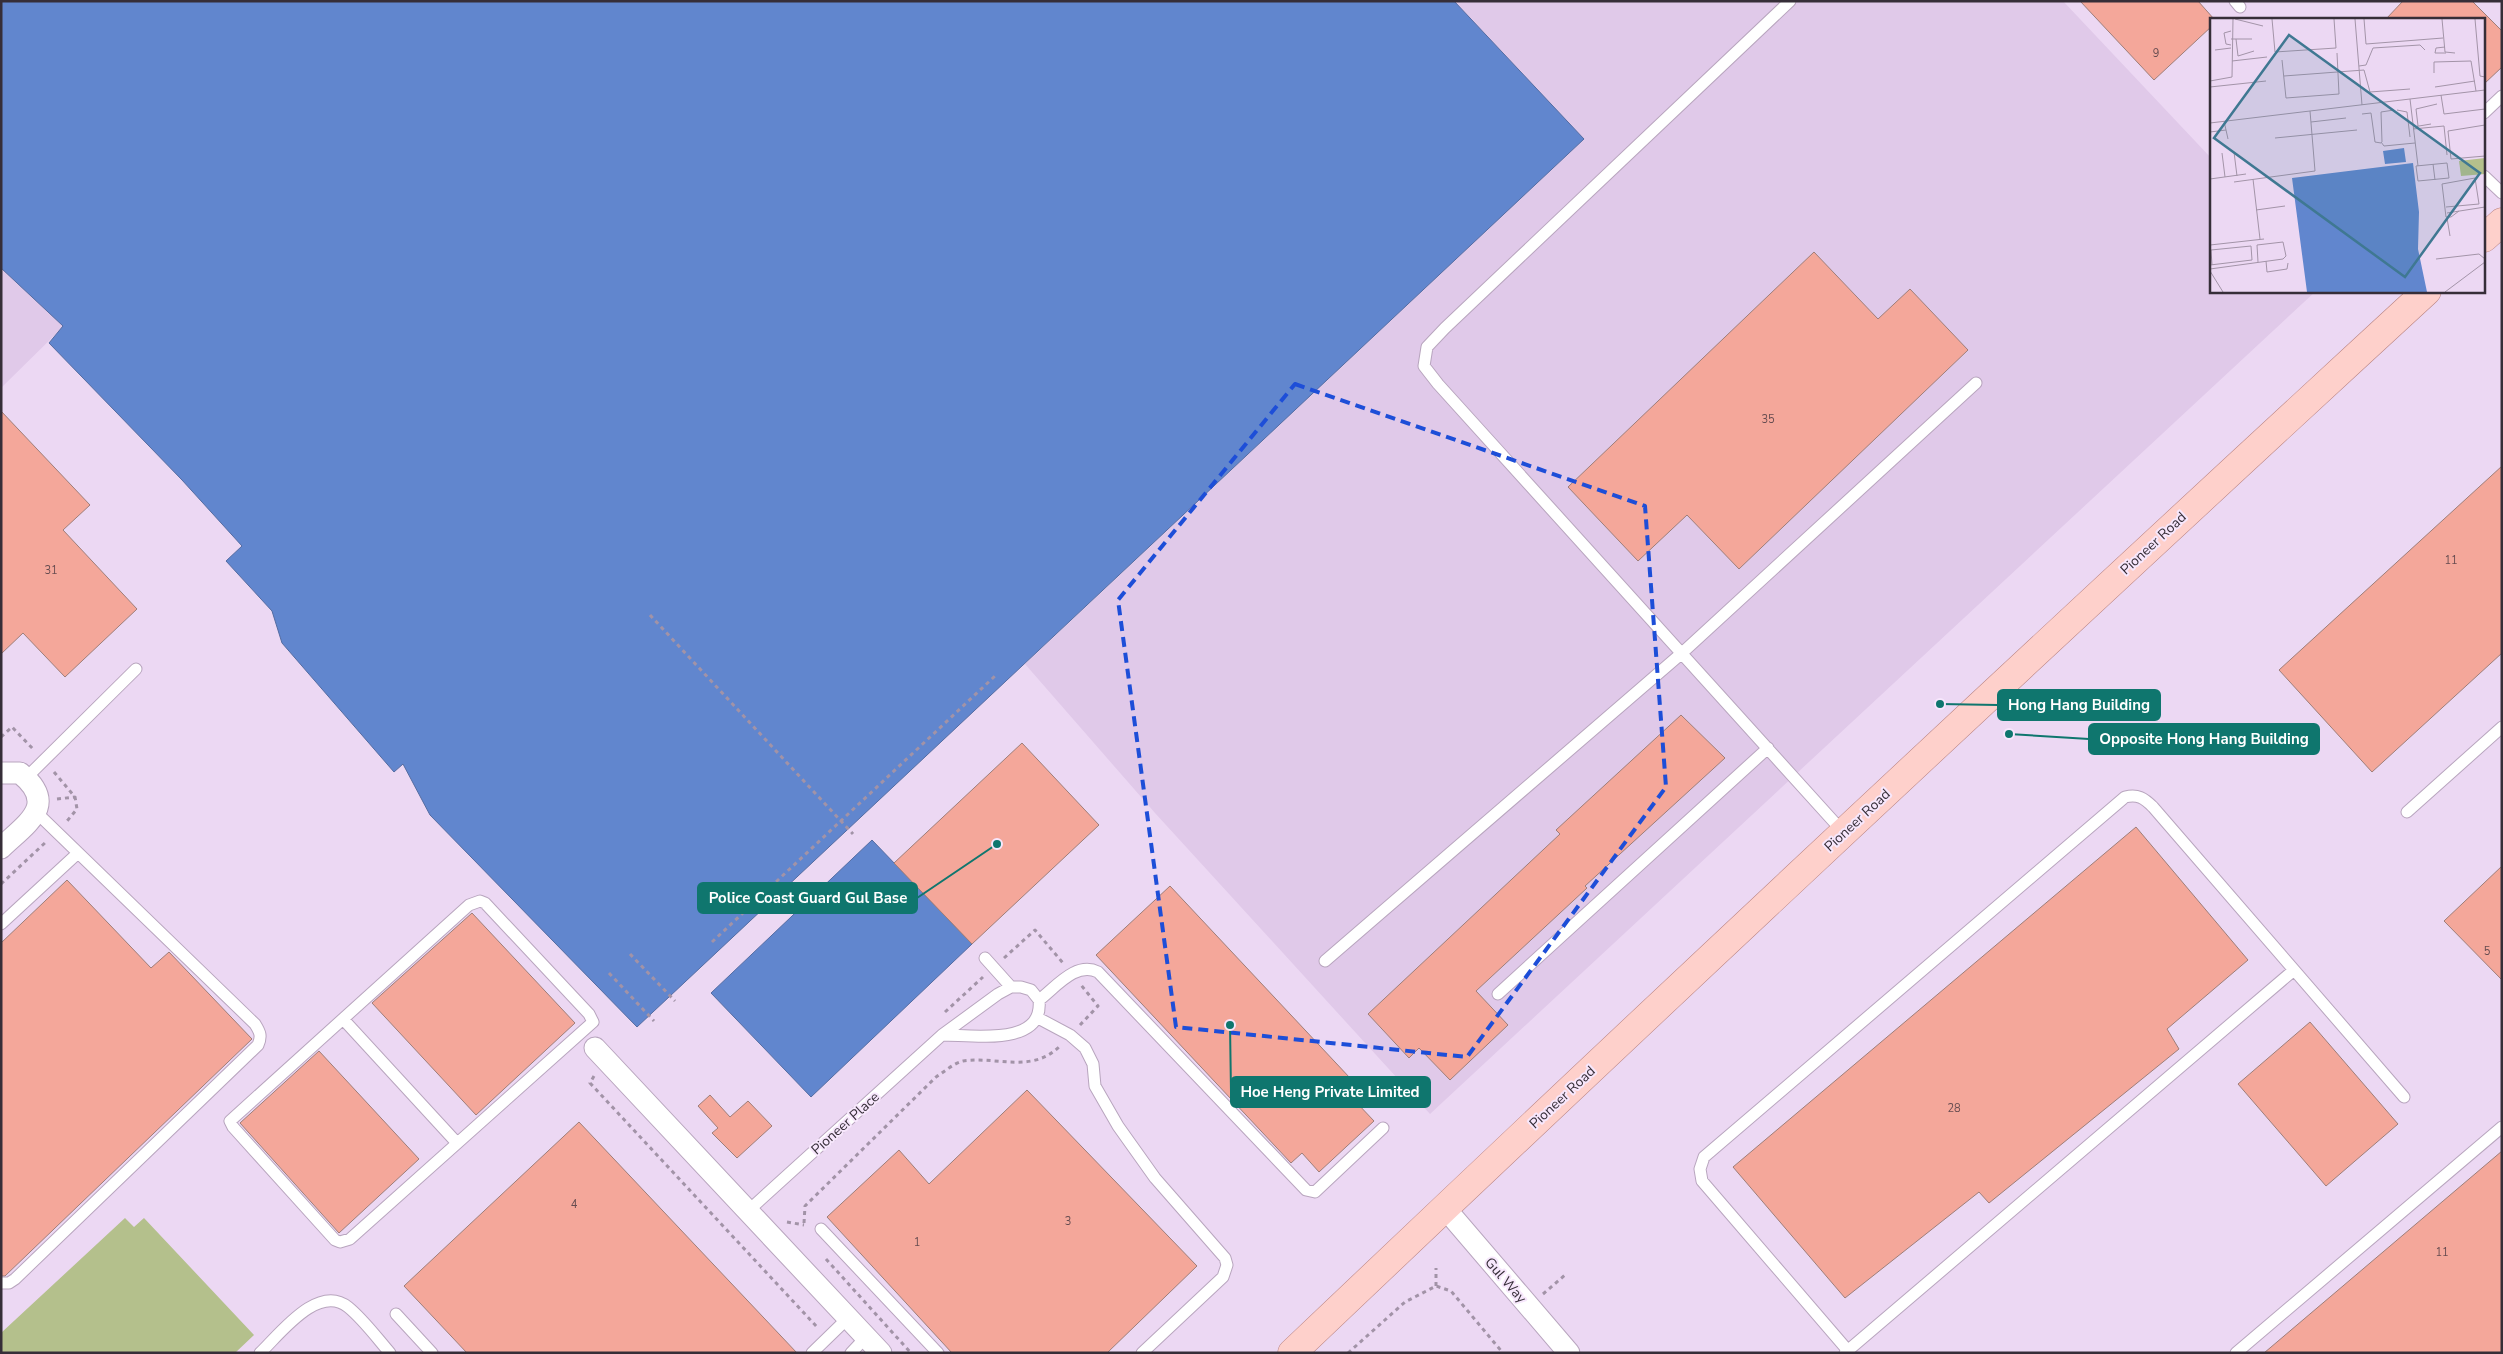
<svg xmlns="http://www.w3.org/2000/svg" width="2503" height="1354" viewBox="0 0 2503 1354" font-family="'Nunito Sans',sans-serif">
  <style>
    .built { fill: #e0c9e9 }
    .green { fill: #b4c08c }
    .water { fill: #6186ce; stroke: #546ca1 }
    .building { fill: #f4a79a; stroke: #9e7e79 }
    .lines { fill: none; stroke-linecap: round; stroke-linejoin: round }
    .lane-casing { stroke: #b8a5be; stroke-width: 13 }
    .street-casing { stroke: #b8a5be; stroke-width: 23 }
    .primary-casing { stroke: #b88381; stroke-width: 29 }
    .path { stroke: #a293a7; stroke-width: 3; stroke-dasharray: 4 4; stroke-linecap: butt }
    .lane { stroke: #fff; stroke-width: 11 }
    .street { stroke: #fff; stroke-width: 21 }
    .primary { stroke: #fed0cb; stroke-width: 28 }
    .marked { fill: none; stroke: #1d4ed8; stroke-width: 4; stroke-dasharray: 10 6; stroke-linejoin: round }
    .labels { text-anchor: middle; stroke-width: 4; stroke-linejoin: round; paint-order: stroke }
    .number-label { font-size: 11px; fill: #664c50 }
    .street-label { font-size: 14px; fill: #362e38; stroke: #f7e7fc }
    .inset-road { fill: none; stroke: #a394a8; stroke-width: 1 }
    .view { fill: #3f7892; fill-opacity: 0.15; stroke: #3f7892; stroke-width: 2.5 }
    .inset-edge { fill: none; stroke: #362e38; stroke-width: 2.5 }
    .leader { fill: none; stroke: #0f766e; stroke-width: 2 }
    .callout-dot { fill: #0f766e; stroke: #f7e7fc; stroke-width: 2 }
    .callout { fill: #0f766e; stroke: #0f766e; stroke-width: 2 }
    .callout-label { font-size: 15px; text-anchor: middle; font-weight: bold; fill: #fff }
  </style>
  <rect width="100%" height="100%" fill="#ecd8f3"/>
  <path class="built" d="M1454 1H2063L2212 159V291H2316L1430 1114 1155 813 1025 664 1584 139Z
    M1 268 64 326 1 388Z"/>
  <path class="green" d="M125 1218 134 1227 144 1218 254 1335 235 1353H1V1333Z"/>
  <path class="water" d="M1 1H1454L1584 139 637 1027 430 815 403 764 394 772 282 643 272 611 226 561 242 546 182 480 49 343 63 326 1 268Z
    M872 840 972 944 811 1097 711 993Z"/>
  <path class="building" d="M2080 1H2198L2214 19H2212V26L2154 80Z
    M2403 1H2472L2502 31V67L2484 84V19H2386Z
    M1814 252 1878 319 1910 289 1968 350 1739 569 1687 515 1638 561 1568 487Z
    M1 411 90 505 63 530 137 609 65 677 23 633 1 654Z
    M2502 466V653L2372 772 2279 670Z
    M1681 715 1725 758 1585 886 1587 888 1476 991 1508 1025 1450 1080 1419 1048 1409 1058 1368 1014 1560 834 1556 830Z
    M1022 743 1099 825 972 944 894 863Z
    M2136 827 2248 960 2167 1029 2179 1049 1989 1203 1979 1192 1845 1298 1733 1167Z
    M2502 866V980L2444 921Z
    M67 880 151 968 169 952 252 1039 5 1276H1V943Z
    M1170 886 1365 1094 1356 1102 1374 1121 1319 1172 1302 1153 1291 1163 1096 955Z
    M472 913 575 1023 476 1115 372 1003Z
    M2310 1022 2398 1124 2326 1186 2238 1084Z
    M319 1051 419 1159 339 1233 240 1123Z
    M1027 1090 1197 1266 1107 1353H952L827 1217 899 1150 929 1184Z
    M710 1095 730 1117 748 1101 772 1126 737 1158 712 1133 718 1128 698 1106Z
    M579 1122 797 1353H467L404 1286Z
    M2502 1151V1353H2264Z"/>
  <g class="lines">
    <g class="lane-casing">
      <path id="lane" d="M1790 1 1445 328 1427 347 1424 366 1438 384 1844 833
        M2235 1 2240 7
        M2484 113 2502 96
        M2484 176 2502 193
        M26 778 136 669
        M2407 812 2502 727
        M480 901 485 903 589 1014 593 1022 350 1239 340 1242 335 1240 233 1127 230 1121 469 905Z
        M1 924 78 853
        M985 958 1011 987
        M1325 961 1682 653 1976 383
        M1498 994 1768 748
        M1039 1000C1056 987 1076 961 1098 972L1306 1190 1315 1192 1383 1128
        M1038 1018 1070 1035 1085 1048 1093 1064 1095 1086 1118 1126 1155 1178 1225 1258 1227 1265 1223 1277 1142 1353
        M343 1019 457 1143
        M748 1211 942 1035 998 994 1011 987H1021L1031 990 1039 1000C1044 1047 973 1035 942 1035
        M821 1229 938 1353
        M1 1283H9L15 1279 258 1045C262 1036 260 1032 255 1024L37 813
        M396 1314 432 1353
        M260 1353C280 1334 318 1283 348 1307 363 1319 377 1338 390 1353
        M812 1353 848 1318
        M851 1353 866 1337
        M1845 1353 2294 970
        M1850 1353 1702 1181 1700 1169 1704 1157 2125 797C2138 794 2144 798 2153 807L2404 1097
        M2236 1353 2502 1127"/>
    </g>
    <g class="street-casing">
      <path id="street" d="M1 773H20C59 805 27 823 1 848
        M595 1048 881 1353
        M1444 1207 1569 1353"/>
    </g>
    <g class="primary-casing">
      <path id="primary" d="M2484 238 2502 222
        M1292 1353C1667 996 2046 642 2427 291"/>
    </g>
    <path class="path" d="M650 615 853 834
      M1 737 12 727 34 750
      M54 772 75 797 77 809 67 821
      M57 799 75 797
      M1 884 47 841
      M712 942 995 676
      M630 954 675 1001
      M1004 958 1035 930 1063 963
      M609 973 654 1021
      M945 1012 983 977
      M1080 1025 1098 1006 1081 985
      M594 1076 590 1083 817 1327
      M787 1222 804 1225
      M804 1223 805 1206 936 1077C944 1072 954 1063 963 1061 997 1056 1032 1074 1060 1046
      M826 1259 911 1353
      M1436 1286V1268
      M1543 1294 1565 1275
      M1348 1353 1405 1302 1436 1286 1451 1291 1503 1353"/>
    <use href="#lane" class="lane"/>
    <use href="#street" class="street"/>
    <use href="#primary" class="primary"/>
  </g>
  <path class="marked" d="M1295 384 1645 506 1666 787 1467 1057 1176 1027 1118 600Z"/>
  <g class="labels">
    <g class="number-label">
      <text x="2156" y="57">9</text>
      <text x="1768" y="423">35</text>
      <text x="2451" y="564">11</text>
      <text x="51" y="574">31</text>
      <text x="2487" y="955">5</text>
      <text x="1954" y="1112">28</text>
      <text x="574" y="1208">4</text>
      <text x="1068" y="1225">3</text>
      <text x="917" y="1246">1</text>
      <text x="2442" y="1256">11</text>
    </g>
    <g class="street-label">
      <text transform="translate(2153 543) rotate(-43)" y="5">Pioneer Road</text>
      <text transform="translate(1857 820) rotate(-43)" y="5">Pioneer Road</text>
      <text transform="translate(1562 1097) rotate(-43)" y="5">Pioneer Road</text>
      <text transform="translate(845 1123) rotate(-42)" y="5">Pioneer Place</text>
      <text transform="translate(1506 1280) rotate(49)" y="5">Gul Way</text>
    </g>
  </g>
  <g transform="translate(2210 18)">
    <rect width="275" height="275" fill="#ecd8f3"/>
    <path d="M275 140V156L251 158 249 143Z" fill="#b4c08c"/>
    <path d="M194 130 196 144 175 146 173 133ZM203 145 209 194 208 231 217 274H97L82 160Z" fill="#6186ce"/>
    <path class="inset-road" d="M25 1 53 8M62 1 65 34 126 30 124 1M145 1 152 87M154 1 156 26 233 20M232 1 235 34 245 35M265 1 270 58 275 59M21 21H42M26 21 28 38 44 33M21 27 16 26 14 15 21 13M235 29 226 30 225 35H236M5 32 21 30M72 42 76 80 129 76 127 35M22 43 57 39M149 48 156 47 163 30 210 27 215 32M224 55V44L261 43 266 73M74 58 154 52 160 74 200 71M0 63 22 59 23 1M0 69 56 63M225 69 265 63M231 77 234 96 275 91M200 81 208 148M187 92 197 94 200 119M152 96 161 95 165 124 171 125M14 103 18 121M101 104 136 100M0 105 275 72M275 107 238 113 241 141 275 138M208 108 206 91 227 86M203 109 221 106M203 111 234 108 237 137M0 114 16 112M65 120 147 112M171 124 174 128 205 125M172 124 171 94 184 92M24 134 27 158M12 135 15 159M237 145 239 160 208 163 206 148ZM223 146 225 162M0 161 36 156M43 161 50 221M24 164 105 153 100 93M275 164V182M236 189 269 186 265 160 232 166 236 199H241L249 193M46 192 75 188M237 195 275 189M237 200 240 218M0 227 54 221M226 241 269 236 275 241M56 243 57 254 77 251 78 245M0 247 42 242 41 228 1 232 2 247M0 251 73 241 76 238 73 224 47 227 48 244M0 253 13 274M235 274 275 244"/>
    <path class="view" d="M79 17 270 155 195 259 4 120Z"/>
    <rect width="275" height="275" class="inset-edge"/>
  </g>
  <path class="leader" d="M1940 704L1998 705M2009 734L2089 739M997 844L917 898M1230 1025L1231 1092"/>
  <g class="callout-dot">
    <circle cx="1940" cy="704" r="5"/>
    <circle cx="2009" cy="734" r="5"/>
    <circle cx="997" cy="844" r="5"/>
    <circle cx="1230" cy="1025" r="5"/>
  </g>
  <g class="callout">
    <rect x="1998" y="690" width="162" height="30" rx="5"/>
    <rect x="2089" y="724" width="230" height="30" rx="5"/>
    <rect x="698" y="883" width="219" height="30" rx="5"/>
    <rect x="1231" y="1077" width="199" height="30" rx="5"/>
  </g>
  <g class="callout-label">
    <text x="2079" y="710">Hong Hang Building</text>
    <text x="2204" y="744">Opposite Hong Hang Building</text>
    <text x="808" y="903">Police Coast Guard Gul Base</text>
    <text x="1330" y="1097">Hoe Heng Private Limited</text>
  </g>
  <rect width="2503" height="1354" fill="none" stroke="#362e38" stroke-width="5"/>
</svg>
